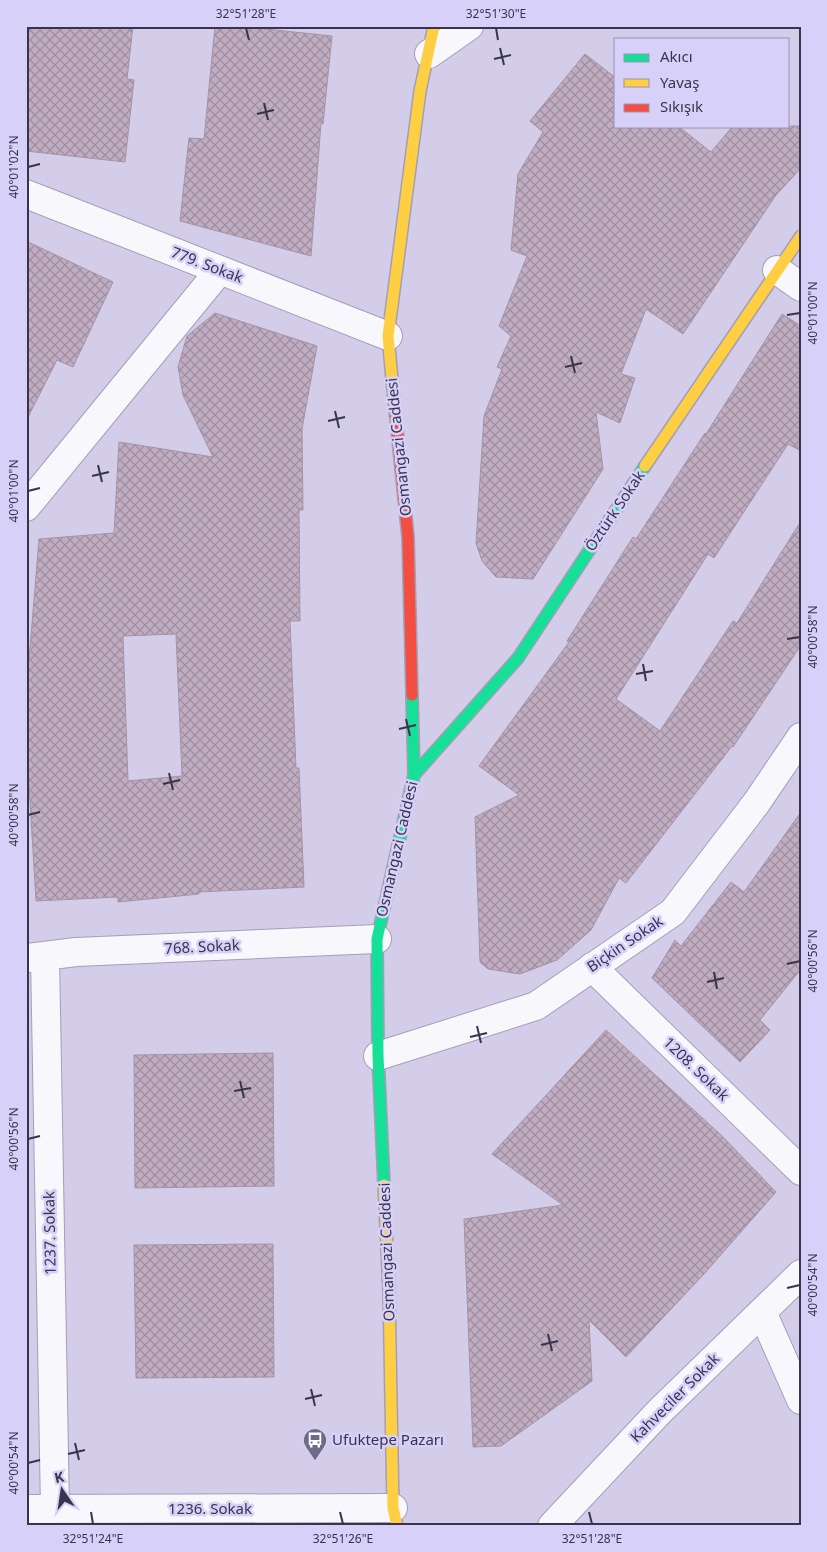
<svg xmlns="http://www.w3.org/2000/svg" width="827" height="1552" viewBox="0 0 827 1552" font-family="'Noto Sans',sans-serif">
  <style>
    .building { fill: url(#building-cross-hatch); stroke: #a393a6; fill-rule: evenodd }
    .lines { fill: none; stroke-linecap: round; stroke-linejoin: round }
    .street-casing { stroke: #a49eb7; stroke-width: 30 }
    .fast-casing { stroke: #a49eb7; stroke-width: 14 }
    .slow-casing { stroke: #a49eb7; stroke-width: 14 }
    .jam-casing { stroke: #a49eb7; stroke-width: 14 }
    .street { stroke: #f8f8fc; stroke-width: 28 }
    .fast { stroke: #16e098; stroke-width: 11 }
    .slow { stroke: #ffcf43; stroke-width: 11 }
    .jam { stroke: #f24e42; stroke-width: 11 }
    .ticks { fill: none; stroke: #39344e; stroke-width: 2 }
    .labels { text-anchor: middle; stroke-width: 5; stroke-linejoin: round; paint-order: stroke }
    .street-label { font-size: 15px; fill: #39344e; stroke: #d7d0f8 }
    .poi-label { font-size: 15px; fill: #39344e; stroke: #d7d0f8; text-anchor: start }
    .neatline { fill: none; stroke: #39344e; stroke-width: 2 }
    .ticks-label { font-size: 12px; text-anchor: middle; fill: #39344e }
  </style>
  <defs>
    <pattern id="building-cross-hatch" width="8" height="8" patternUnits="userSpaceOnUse" patternTransform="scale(1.25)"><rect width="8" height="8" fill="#c1adc1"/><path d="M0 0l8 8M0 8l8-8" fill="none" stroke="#9e8e9f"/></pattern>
  </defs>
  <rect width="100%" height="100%" fill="#d3cdea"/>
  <path class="building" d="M26 26H133L127 79 134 80 125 162 26 151Z
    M215 26H237L332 36 323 124 321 123 311 256 180 221 189 138 204 139Z
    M585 54 616 78V126H678L711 152 733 126H801V168L776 195 683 334 646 309 621 374 635 378 620 423 596 412 603 469 533 579 496 577 482 561 476 543 484 416 502 369 497 367 511 336 499 326 527 256 511 250 518 174 543 132 530 121Z
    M26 241 113 282 73 367 57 360 26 421Z
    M215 313 317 346 302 429 303 510H299L300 621H290L296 768H299L304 887 199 892V894L118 902V897L36 901 26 735V660H29L39 539 114 533 119 442 213 457 183 395 178 367 187 336ZM176 634 182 776 128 781 123 636Z
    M782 314 801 326V451L788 444 714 558 708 554 616 699 660 731 733 621 737 623 801 521V645L733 747 732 746 626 883 619 878 591 930 557 960 520 974 488 969 480 962 475 817 519 795 479 766 569 642 567 641 633 537 636 539 705 433 706 434Z
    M801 812V969L760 1020 770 1030 740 1062 652 978 675 940 681 946 731 882 744 892Z
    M606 1030 721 1135 776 1192 704 1274 626 1357 589 1320 592 1381 501 1446 473 1447 464 1219 563 1205 492 1154Z
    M273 1053 274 1186 135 1188 134 1055Z
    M273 1244 274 1377 136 1378 134 1245Z"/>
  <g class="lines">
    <g class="street-casing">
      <path id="street" d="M429 54 469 26
        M26 194 388 336
        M777 270 801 287
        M26 507 220 270
        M45 956 55 1509
        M28 958 76 952 377 939
        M592 967 801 1171
        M378 1056 536 1006 673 912 757 802 801 737
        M762 1312 801 1400
        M26 1509 393 1508
        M552 1526 659 1412 801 1274"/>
    </g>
    <g class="fast-casing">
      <path id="fast" d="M414 775 518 658 645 466
        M384 1185 378 1056 377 939 414 775 412 695"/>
    </g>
    <g class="slow-casing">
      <path id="slow" d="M394 400 388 336 420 91 434 26
        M645 466 801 236
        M384 1185 389 1291 393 1508 397 1526"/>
    </g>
    <g class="jam-casing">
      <path id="jam" d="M394 400 408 537 412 695"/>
    </g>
    <use href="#street" class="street"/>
    <use href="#fast" class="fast"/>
    <use href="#slow" class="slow"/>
    <use href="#jam" class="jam"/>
  </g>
  <path class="ticks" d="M246 28 249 40M496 28 498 40M500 48 504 65M494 59 511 55M264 103 268 120M257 114 274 110M28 167 40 164M787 315 800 313M571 356 575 373M565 367 582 363M335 411 339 428M328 421 345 417M98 465 102 482M92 476 109 472M28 491 40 488M787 639 800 637M643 664 646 681M636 674 653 671M406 719 410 736M399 729 416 725M169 773 173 790M163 784 180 780M28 815 40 812M787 964 800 961M714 972 717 989M707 982 724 978M477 1026 481 1043M470 1037 487 1033M240 1081 244 1098M234 1091 251 1088M28 1139 40 1136M787 1288 800 1285M548 1334 552 1351M541 1345 558 1341M311 1389 315 1406M305 1399 322 1395M75 1443 79 1460M68 1454 85 1450M28 1463 40 1460M91 1512 93 1524M340 1512 343 1524M589 1512 592 1524"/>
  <defs>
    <g id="bus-pin" transform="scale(1.25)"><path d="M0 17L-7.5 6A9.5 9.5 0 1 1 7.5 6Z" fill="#6f6a85" stroke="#d7d0f8"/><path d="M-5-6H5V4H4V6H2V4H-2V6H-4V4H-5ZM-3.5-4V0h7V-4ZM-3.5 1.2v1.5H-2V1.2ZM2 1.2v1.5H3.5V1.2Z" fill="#fff"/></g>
  </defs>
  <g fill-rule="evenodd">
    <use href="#bus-pin" x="315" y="1440"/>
  </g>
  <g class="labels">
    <g class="street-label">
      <text transform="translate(207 265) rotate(21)" y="5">779. Sokak</text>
      <text transform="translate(399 447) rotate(-96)" y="5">Osmangazi Caddesi</text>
      <text transform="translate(615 511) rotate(-56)" y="5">Öztürk Sokak</text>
      <text transform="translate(397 849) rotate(-77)" y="5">Osmangazi Caddesi</text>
      <text transform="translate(625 944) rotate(-34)" y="5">Biçkin Sokak</text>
      <text transform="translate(202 947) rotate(-3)" y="5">768. Sokak</text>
      <text transform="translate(696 1069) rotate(44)" y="5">1208. Sokak</text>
      <text transform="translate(50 1233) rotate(-91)" y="5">1237. Sokak</text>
      <text transform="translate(387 1252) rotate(-92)" y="5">Osmangazi Caddesi</text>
      <text transform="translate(675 1398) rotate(-45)" y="5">Kahveciler Sokak</text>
      <text x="210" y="1514">1236. Sokak</text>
    </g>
    <g class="poi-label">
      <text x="332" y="1445">Ufuktepe Pazarı</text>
    </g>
  </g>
  <rect width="827" height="1552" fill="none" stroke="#d7d0f8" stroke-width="55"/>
  <rect x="614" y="38" width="175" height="90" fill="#d7d0f8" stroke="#9892b4"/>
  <rect x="624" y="54" width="25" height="8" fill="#16e098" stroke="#9892b4"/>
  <text x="660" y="62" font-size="15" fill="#39344e">Akıcı</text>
  <rect x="624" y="79" width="25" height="8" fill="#ffcf43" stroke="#9892b4"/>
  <text x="660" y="88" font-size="15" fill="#39344e">Yavaş</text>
  <rect x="624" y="104" width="25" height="8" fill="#f24e42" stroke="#9892b4"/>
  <text x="660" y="112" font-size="15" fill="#39344e">Sıkışık</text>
  <g transform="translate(62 1490) rotate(347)" stroke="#d7d0f8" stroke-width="4" paint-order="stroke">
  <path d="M0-4L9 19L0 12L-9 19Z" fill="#39344e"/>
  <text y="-8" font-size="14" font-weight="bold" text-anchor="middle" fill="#39344e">K</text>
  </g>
  <rect x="28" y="28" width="772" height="1496" class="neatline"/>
  <g class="ticks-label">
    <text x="246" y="18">32°51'28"E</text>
    <text x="496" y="18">32°51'30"E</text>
    <text transform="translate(14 167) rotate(-90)" y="4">40°01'02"N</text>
    <text transform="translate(813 313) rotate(-90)" y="4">40°01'00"N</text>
    <text transform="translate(14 491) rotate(-90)" y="4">40°01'00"N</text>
    <text transform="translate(813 637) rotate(-90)" y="4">40°00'58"N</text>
    <text transform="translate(14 815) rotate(-90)" y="4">40°00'58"N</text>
    <text transform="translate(813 961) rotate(-90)" y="4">40°00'56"N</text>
    <text transform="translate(14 1139) rotate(-90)" y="4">40°00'56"N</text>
    <text transform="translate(813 1285) rotate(-90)" y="4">40°00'54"N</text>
    <text transform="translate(14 1463) rotate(-90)" y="4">40°00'54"N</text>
    <text x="93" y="1543">32°51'24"E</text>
    <text x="343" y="1543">32°51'26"E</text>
    <text x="592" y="1543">32°51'28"E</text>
  </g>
</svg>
